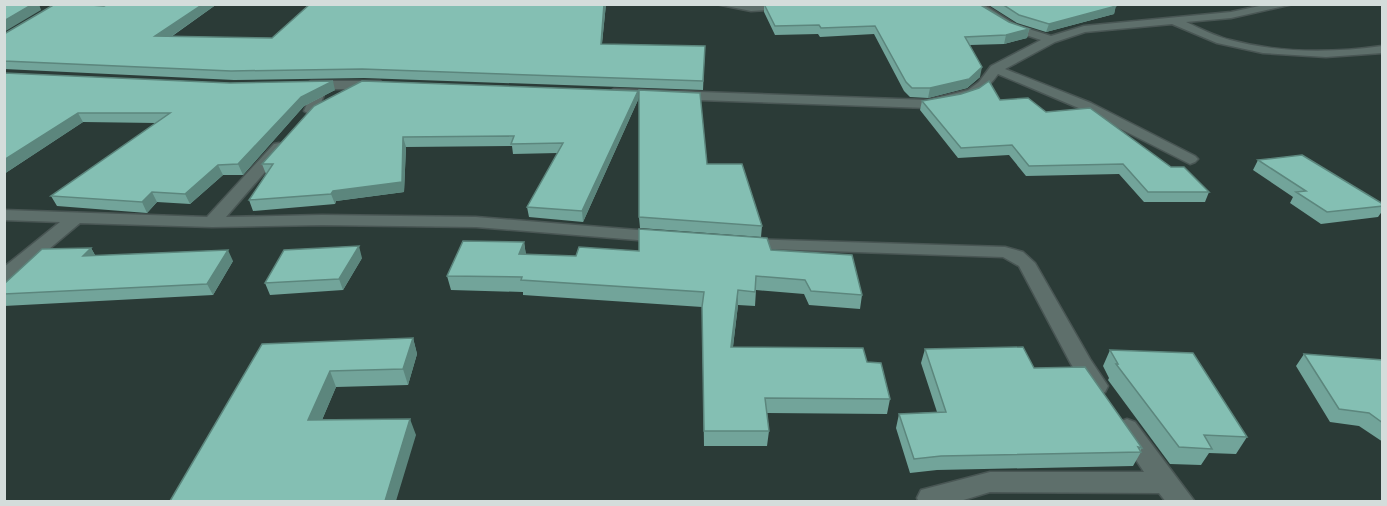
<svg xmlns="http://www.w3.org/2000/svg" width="1387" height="506" viewBox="0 0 1387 506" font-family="'Varela Round',sans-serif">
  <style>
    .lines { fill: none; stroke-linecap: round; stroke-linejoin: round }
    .street-casing { stroke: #495654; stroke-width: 3 }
    .street { fill: #5e6f6b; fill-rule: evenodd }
    .wall { fill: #72a49a }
    .shaded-wall { fill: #5c867d }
    .building { fill: #84bfb3; stroke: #5c867d; stroke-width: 1.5 }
  </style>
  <rect width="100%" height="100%" fill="#2b3b37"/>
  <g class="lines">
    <g class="street-casing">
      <path id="street" d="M716 4H821L816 7 751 11Z
        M970 4H983L1016 25 1051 36 1084 26 1231 12 1269 4H1293L1231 18 1186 22C1201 29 1215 36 1230 40 1278 53 1333 53 1382 46V53L1326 57 1263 53 1217 43 1172 24 1085 32 1055 42 1005 69 1091 103 1195 156 1198 159 1195 162 1190 164 1081 109 998 74C980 101 957 101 928 108L614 97 607 93 614 89 928 100 968 90 979 82 991 66 1041 40 1008 29Z
        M311 81H380L386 85 380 89H326L318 111 311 115 304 111 313 89 305 85Z
        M279 143 284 144 286 147 284 150 226 217 322 215 476 217 662 232 668 233 671 237 668 241 662 242 476 227 322 225 212 227 80 223 11 281 4 283V267L60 222 4 220V210L207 217 274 144Z
        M746 239 1005 247 1023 252 1035 263 1090 359 1108 386 1105 392 1097 394 1089 392 1071 364 1019 266 1003 257 740 248 737 244 740 240Z
        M1127 419 1135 422 1195 502H1166L1159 493 990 492 957 502H919L917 498 921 490 990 472H1144L1115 428 1119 422Z"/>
    </g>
    <use href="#street" class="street"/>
  </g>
  <path class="wall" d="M108 4H217L171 37 272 38 606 4 602 44 705 46 703 90 364 78 234 80 4 69V34Z
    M764 4 1009 22 1029 29 1027 38 1004 44 970 45 980 77 967 88 928 98 910 97 904 91 874 34 820 37 818 34 775 35 764 12Z
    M987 4H1116L1114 14 1046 32 1017 23Z
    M4 73 335 90 304 106 243 175H223L190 204 157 202 147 213 57 206 51 196 156 123 83 122 4 174Z
    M638 100 583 222 529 217 527 207 558 153 513 154 512 146 406 147 404 192 336 201 335 204 253 211 249 200 266 174 262 164 314 106Z
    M1000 100 1046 112 1171 167 1209 192 1205 202H1144L1119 174 1026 176 1009 155 958 158 920 110 922 101Z
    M1258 160 1383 204V210L1378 217 1321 224 1290 203 1293 197 1253 170Z
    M707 164 762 226 761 237 640 228 639 217Z
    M524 242 526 255 576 256 639 251 771 250 862 295 860 309 809 305 804 294 756 290 755 306 738 305 733 347 867 362 890 399 887 414 767 413 769 431 767 446H704L702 307 523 295V292L451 290 447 276Z
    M91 248 95 255 233 261 213 295 4 306V284Z
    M362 258 343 290 270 295 265 283Z
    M413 338 417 354 408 385 336 387 322 420 416 435 170 501 262 344Z
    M925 349 1034 368 1142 448 1140 451 1141 452 1133 466 937 470 910 473 896 428 899 414 937 412 921 363Z
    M1110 350 1247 437 1236 454 1209 453 1201 465 1170 464 1108 380 1109 378 1103 366Z
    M1304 354 1383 360V442L1359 426 1330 422 1296 366Z"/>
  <path class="shaded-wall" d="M33 4H39L41 10 4 32V21Z
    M203 4H217L159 45 155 36Z
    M604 4H606L601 52V44Z
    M1116 6 1114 14 1046 32 1049 24Z
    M1029 29 1027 38 1004 44 1006 35Z
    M982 67 980 77 967 88 928 98 930 88Z
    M333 81 335 90 304 106 243 175 238 164 301 97Z
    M638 91V100L583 222 582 211Z
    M78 113 83 122 4 174V160Z
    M403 137 406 147 404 192 336 201 335 204 331 194 333 191Z
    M218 165 223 175 190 204 185 194Z
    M152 192 157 202 147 213 142 202Z
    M524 242 526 256 519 254Z
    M359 246 362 258 343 290 339 279Z
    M91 248 97 259 83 256Z
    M228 250 233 261 213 295 207 284Z
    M738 290V305L731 362V347Z
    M413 338 417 354 408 385 403 369Z
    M330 371 336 387 315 436 308 420Z
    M410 419 416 435 396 501H385Z"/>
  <path class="building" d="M4 4H33L4 21Z
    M55 4H77L104 6 108 4H203L155 36 272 38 310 4H604L601 44 705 46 703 81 362 69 231 71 4 61V34Z
    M764 4H979L1009 22 1029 29 1006 35 965 37 982 67 969 79 930 88H912L906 82 875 26 821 28 819 25 775 26Z
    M1002 4H1116V6L1049 24 1019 15Z
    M4 73 230 83 333 81 301 97 238 164 218 165 185 194 152 192 142 202 51 196 170 113H78L4 160Z
    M362 81 638 91 582 211 527 207 563 143 511 144 514 136 403 137 402 182 333 191 331 194 249 200 273 164H262L314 106Z
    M989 81 1000 100 1028 98 1046 112 1090 108 1171 167H1184L1209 192H1148L1123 164 1029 166 1012 145 961 148 922 101 961 94 979 88Z
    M639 90 700 93 707 164H742L762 226 639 217Z
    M1302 155 1383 204V206L1327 212 1296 192 1306 191 1258 160Z
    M639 229 767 238 771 250 852 255 862 295 811 291 805 280 756 276 755 292 738 290 731 347 863 348 867 362 881 363 890 399 765 398 769 431H704L702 307 704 292 521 280 522 277 447 276 463 241 524 242 519 254 576 256 579 247 639 251Z
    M359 246 339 279 265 283 284 250Z
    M91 248 83 256 228 250 207 284 4 294V284L42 249Z
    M413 338 403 369 330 371 308 420 410 419 385 501H170L262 344Z
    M1023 347 1034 368 1085 367 1142 448 1138 447 1141 452 941 456 914 459 899 414 946 412 925 349Z
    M1110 350 1193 353 1247 437 1204 435 1212 449 1179 447 1116 364H1118Z
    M1304 354 1383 360V423L1369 413 1339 409Z"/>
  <rect width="1387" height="506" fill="none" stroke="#d4dddb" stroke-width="12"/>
</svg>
